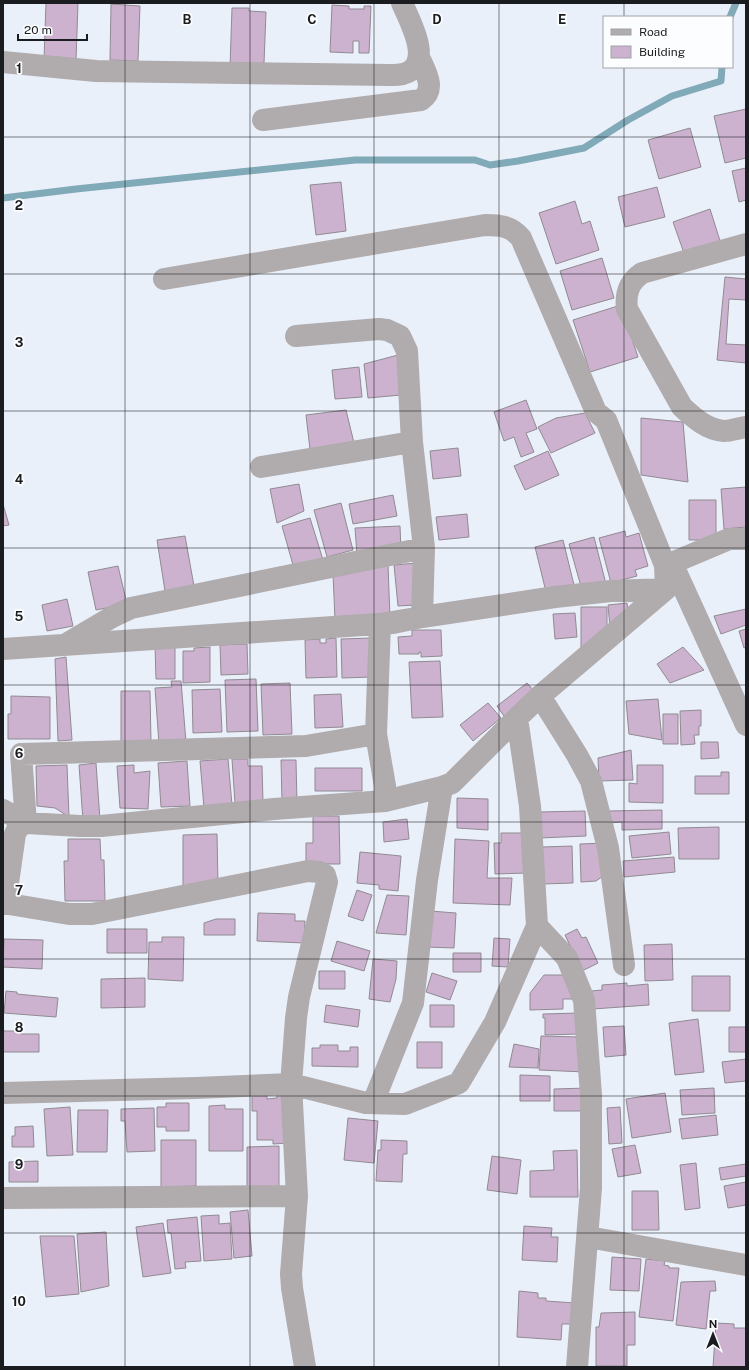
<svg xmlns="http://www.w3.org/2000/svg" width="749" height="1370" viewBox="0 0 749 1370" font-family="'Public Sans',sans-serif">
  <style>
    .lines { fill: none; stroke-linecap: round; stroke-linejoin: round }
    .stream { stroke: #80aab8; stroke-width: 7 }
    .building { fill: #ccb2cf; stroke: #918a92 }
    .minor { stroke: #b0abac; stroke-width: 22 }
    .grid { fill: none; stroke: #1a1c1f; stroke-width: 1; stroke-opacity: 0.55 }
    .grid-label { font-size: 13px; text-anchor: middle; font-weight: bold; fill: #1a1c1f; stroke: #fcfdff; stroke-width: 3.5; stroke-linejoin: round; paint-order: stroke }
  </style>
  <rect width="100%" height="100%" fill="#eaf0fa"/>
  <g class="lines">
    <path class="stream" d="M730 17 736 3
      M3 198 76 189 355 160H475L490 165 518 161 584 148 628 120 672 96 721 81 722 67"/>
  </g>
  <path class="building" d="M46 3H78L76 61 44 59Z
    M111 4 140 6 138 61 110 60Z
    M332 5 349 6V9H364V6H371L369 53H359V41H353V53L330 52Z
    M232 8H249V11L266 12 264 63 230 67Z
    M746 109V158L725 163 714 116Z
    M690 128 701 167 659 179 648 140Z
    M746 168V200L739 202 732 171Z
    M341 182 346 231 316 235 310 185Z
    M657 187 665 217 625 227 618 197Z
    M575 201 582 224 590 221 599 250 556 264 539 213Z
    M710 209 721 244 685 256 673 222Z
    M602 258 614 298 572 310 560 271Z
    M725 277 746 279V300L729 299 726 344 746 345V363L717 360Z
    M621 305 638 357 590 372 573 320Z
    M398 355 401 395 368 398 364 364Z
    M359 367 362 397 335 399 332 370Z
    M526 400 537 429 526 433 534 452 521 457 514 437 504 441 494 412Z
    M346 410 355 447 311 458 306 415Z
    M585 413 595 433 551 453 538 427 556 418Z
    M641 418 683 422 688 482 641 475Z
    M458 448 461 476 433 479 430 451Z
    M548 451 559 475 525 490 514 466Z
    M299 484 304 511 277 523 270 489Z
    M746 487V527L724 529 721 489Z
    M393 495 397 516 353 524 349 504Z
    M689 500H716V540H689Z
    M341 503 353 550 327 557 314 510Z
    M3 504 9 525 3 526Z
    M467 514 469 537 439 540 436 517Z
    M310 518 324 563 295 572 282 526Z
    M400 526 401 550 357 555 355 528Z
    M625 531 626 537 639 533 648 566 635 570 637 576 611 583 599 538Z
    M185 536 194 586 165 591 157 540Z
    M594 537 606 584 582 590 569 544Z
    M563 540 574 585 546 592 535 547Z
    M417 563 416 605 398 606 394 565Z
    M388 564 390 618 335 620 333 574Z
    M118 566 127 604 96 610 88 572Z
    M67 599 73 626 47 631 42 605Z
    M627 603 628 614 610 628 608 605Z
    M581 607H607V628L581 654Z
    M746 609V625L721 634 714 616Z
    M575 613 577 637 555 639 553 614Z
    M746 629V647L744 648 739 631Z
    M412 630H441L442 656 421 657V652H419V654H399L398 637 412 636Z
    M336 638 337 677 306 678 305 640 320 639V643H326V639Z
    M371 638 372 677 342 678 341 639Z
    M247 644 248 674 221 675 220 645Z
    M175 645V679H156L155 646Z
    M210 647V682L183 683V651H194V648Z
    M683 647 704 670 670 683 657 664Z
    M66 657 72 740 58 741 55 659Z
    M440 661 443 717 412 718 409 662Z
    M256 679 258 731 227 732 225 680Z
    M171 681H181L186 742 159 744 155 688 172 687Z
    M290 683 292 734 263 735 261 684Z
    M527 683 535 692 504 716 497 706Z
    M220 689 222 732 193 733 192 690Z
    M121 691H150L151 742H121Z
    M341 694 343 727 315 728 314 695Z
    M11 696 50 697V739H8V714H11Z
    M658 699 662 740 629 734 626 701Z
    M488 703 501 718 473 741 460 725Z
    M701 710V726H699V735H694L695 744 681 745 680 711Z
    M663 714H678V744H663Z
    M701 742H718L719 758 701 759Z
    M631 750 633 780 599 781 598 758Z
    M228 759 232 805 204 808 200 761Z
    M232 759H248V766H262L263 802 235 803Z
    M281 760H296L297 803H282Z
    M187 761 190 806 161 807 158 763Z
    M96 763 100 820 83 821 79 765Z
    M67 765 69 817 55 808 37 806 36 766Z
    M134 765V773L150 771 148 809 120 808 117 766Z
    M637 765H663V803L629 802V783L637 784Z
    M315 768H362V791H315Z
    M721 772H729V794H695V776H721Z
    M457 798 488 799V830L457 828Z
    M662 810V829L622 830V822L608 823V811Z
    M585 811 586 836 540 838 539 812Z
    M313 816H339L340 864H306V843H313Z
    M407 819 409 839 384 842 383 822Z
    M719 827V859H679L678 828Z
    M669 832 671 854 632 858 629 836Z
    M501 833H527L528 873 495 874 494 843H501Z
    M217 834 218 886H183V835Z
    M68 839H100L101 860H104L105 901H65L64 861H68Z
    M455 839 489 841 487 878H512L510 905 453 903Z
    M605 843 606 874 596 881 581 882 580 844Z
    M572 846 573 883 543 884 542 847Z
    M360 852 401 856 398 891 379 889V885L357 883Z
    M674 857 675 872 624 877 623 861Z
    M357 890 372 895 363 921 348 916Z
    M387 895 409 896 406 935 376 933Z
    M430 911 456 913 454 948 426 947Z
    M258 913 295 914V921H305L304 943 257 941Z
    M216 919H235V935H204V923Z
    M107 929H147V953H107Z
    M577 929 582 938 586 937 598 963 582 971 565 935Z
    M162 937H184L183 981 148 979 149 942H162Z
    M494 938 510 939 508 967 492 966Z
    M4 939 43 940 42 969 3 967Z
    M337 941 370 951 364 971 331 961Z
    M672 944 673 980 645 981 644 945Z
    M453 953H481V972H453Z
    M373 959 397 961 396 979 390 1002 369 999Z
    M319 971H345V989H319Z
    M432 973 457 981 450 1000 426 992Z
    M544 975H572V999H563V1009L530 1010V993Z
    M692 976H730V1011H692Z
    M145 978V1007L101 1008V979Z
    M627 983V986L648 984 649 1005 593 1009 591 991 602 990V985Z
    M6 991 17 992V994L58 998 56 1017 4 1013Z
    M326 1005 360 1010 358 1027 324 1022Z
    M430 1005H454V1027H430Z
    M578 1013V1034L545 1035V1018H543V1014Z
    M698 1019 704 1072 675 1075 669 1023Z
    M624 1026 626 1055 605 1057 603 1027Z
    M729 1027H746V1052H729Z
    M3 1028 4 1031H21V1034H39V1052H3Z
    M541 1036 580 1037 585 1072 539 1070Z
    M417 1042H442V1068H417Z
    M514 1044 539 1049 538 1068 509 1067Z
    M320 1045H338V1051H350V1047H358V1067L312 1066V1048H320Z
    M746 1059V1081L725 1083 722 1062Z
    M520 1075 550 1076V1101H520Z
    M587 1088V1111H554V1089Z
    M714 1088 715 1113 682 1115 680 1090Z
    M665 1093 671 1132 632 1138 626 1099Z
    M277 1094H288L289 1143 273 1144V1140H257V1111H252V1096H267V1099L277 1098Z
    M166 1103H189V1131H166V1127H157V1107H166Z
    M225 1105V1109H243V1151H209V1106Z
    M70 1107 73 1155 47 1156 44 1109Z
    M620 1107 622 1143 609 1144 607 1108Z
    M154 1108 155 1151 127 1152 125 1121H121V1109Z
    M78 1110H108L107 1152H77Z
    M716 1115 718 1135 682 1139 679 1119Z
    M348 1118 378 1121 374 1163 344 1160Z
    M33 1126 34 1147H12V1136H15V1127Z
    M161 1140H196V1186L161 1187Z
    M381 1140 407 1141V1154H403L402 1182 376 1181 378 1150H381Z
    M635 1145 641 1173 618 1177 612 1149Z
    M279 1146V1192H247V1147Z
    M577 1150 578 1197H530V1171L554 1170 553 1151Z
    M492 1156 521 1160 517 1194 487 1190Z
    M38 1161V1182H9V1162Z
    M696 1163 700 1208 685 1210 680 1165Z
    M746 1164V1176L721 1180 719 1168Z
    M746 1182V1205L728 1208 724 1186Z
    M632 1191H658L659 1230H632Z
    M248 1210 252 1256 234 1258 230 1212Z
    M219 1215V1224L230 1223 232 1259 204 1261 201 1216Z
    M197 1217 201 1261 185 1262 186 1268 175 1269 171 1233H168L167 1220Z
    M163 1223 171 1273 143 1277 136 1227Z
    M524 1226 552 1228 551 1237H558L557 1262 522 1260Z
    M106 1232 109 1286 81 1292 77 1234Z
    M40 1236H74L79 1294 46 1297Z
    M612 1257 641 1259 639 1291 610 1290Z
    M646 1259 665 1261 664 1265 669 1266V1268H679L673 1321 639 1317Z
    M715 1281 716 1291H710L706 1329 676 1325 681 1282Z
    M519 1291 538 1293V1298H546V1301L575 1303 574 1324H562L561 1340 517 1337Z
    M635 1312V1345H627V1366H596V1327H599L601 1313Z
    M716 1323 734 1324V1328H746V1367H713Z"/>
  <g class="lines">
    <path class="minor" d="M3 62 96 71 390 75C394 75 399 75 403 74 435 65 410 22 402 3
      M263 120 421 100C437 89 425 71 419 57
      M746 244 642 273C629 282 625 293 627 309L682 407C694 418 707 430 724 431 731 431 739 428 746 427
      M164 279 485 225C500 225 511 226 521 238L596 412 606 420 665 565
      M296 336 379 329 387 330 400 336 407 351 412 442 424 548 422 617 380 624 376 734 385 786V801
      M261 467 412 442
      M672 563 746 725
      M68 643 112 617 131 608 424 548
      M3 649 393 623 422 617 555 597 611 591 666 589
      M540 696 577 755 591 781 608 848 624 965
      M3 810 26 823
      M26 823 21 754 306 746 376 734
      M3 903 69 914H92L308 871 319 872 325 875 327 882 299 997 296 1018 291 1084 297 1196 291 1274 292 1288 305 1367
      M5 904 15 834C17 828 20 825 26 823L80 826H101L274 809 385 801 442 787 452 783 517 718
      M537 926 567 958 584 1000 591 1095V1188L577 1367
      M3 1093 196 1088 291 1084 366 1103 405 1104 459 1083 495 1022 537 926 530 806 517 718 540 696 666 589 665 565 672 563 729 539H746
      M373 1103 413 1003 427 880 442 787
      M3 1198 297 1196
      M588 1237 746 1265"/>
  </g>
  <path class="grid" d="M125 3V1367M250 3V1367M374 3V1367M499 3V1367M624 3V17M624 67V1367M3 137H746M3 274H746M3 411H746M3 548H746M3 685H746M3 822H746M3 959H746M3 1096H746M3 1233H746"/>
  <g class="grid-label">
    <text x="187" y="24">B</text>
    <text x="312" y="24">C</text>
    <text x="437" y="24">D</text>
    <text x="562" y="24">E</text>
    <text x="19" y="73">1</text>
    <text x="19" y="210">2</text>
    <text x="19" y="347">3</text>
    <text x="19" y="484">4</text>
    <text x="19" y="621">5</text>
    <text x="19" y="758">6</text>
    <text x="19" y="895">7</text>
    <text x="19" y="1032">8</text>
    <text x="19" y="1169">9</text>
    <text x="19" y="1306">10</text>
  </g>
  <rect width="749" height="1370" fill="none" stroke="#1a1c1f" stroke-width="8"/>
  <rect x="603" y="16" width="130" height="52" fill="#fcfdff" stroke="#a2a3a5"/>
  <rect x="611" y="29" width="20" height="6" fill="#b0abac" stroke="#a2a3a5"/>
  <text x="639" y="36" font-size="12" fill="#1a1c1f">Road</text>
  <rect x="611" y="46" width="20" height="12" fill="#ccb2cf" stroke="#a2a3a5"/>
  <text x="639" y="56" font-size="12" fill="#1a1c1f">Building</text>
  <g transform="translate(713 1334)" stroke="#fcfdff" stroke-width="3" paint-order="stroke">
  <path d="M0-3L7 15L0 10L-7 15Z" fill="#1a1c1f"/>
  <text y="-6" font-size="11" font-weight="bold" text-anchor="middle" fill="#1a1c1f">N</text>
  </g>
  <path d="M18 34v6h69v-6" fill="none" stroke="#1a1c1f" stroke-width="2"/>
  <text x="24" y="34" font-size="12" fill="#1a1c1f" stroke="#fcfdff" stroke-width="3" paint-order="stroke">20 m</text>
</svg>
